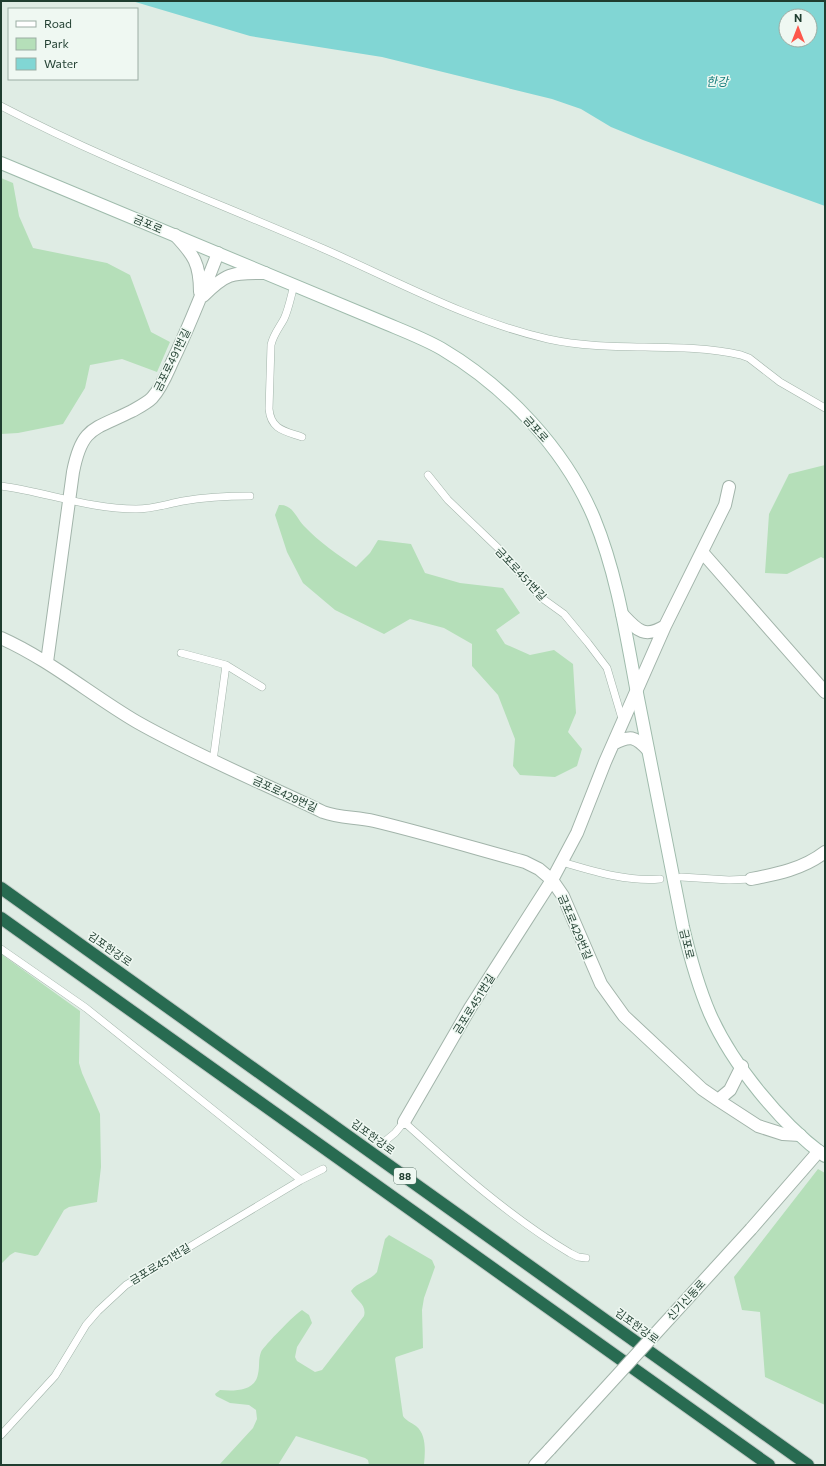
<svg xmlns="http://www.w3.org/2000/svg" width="826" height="1466" viewBox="0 0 826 1466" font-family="Commissioner,'Noto Sans KR',sans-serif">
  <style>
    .green { fill: #b5dfb9 }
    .water { fill: #81d6d4; fill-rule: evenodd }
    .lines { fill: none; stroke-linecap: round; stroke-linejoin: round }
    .lane-casing { stroke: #a2b4aa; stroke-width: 8 }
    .street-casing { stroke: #a2b4aa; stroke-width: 14 }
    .secondary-casing { stroke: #9fbbac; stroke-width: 14 }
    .highway-casing { stroke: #c0c9c5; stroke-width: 14 }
    .lane { stroke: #fff; stroke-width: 7 }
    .street { stroke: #fff; stroke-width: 12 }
    .secondary { stroke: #fff; stroke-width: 12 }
    .highway { stroke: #286b51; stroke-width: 12 }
    .street-bridge-casing { stroke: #a2b4aa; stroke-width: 14; stroke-linecap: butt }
    .street-bridge { stroke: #fff; stroke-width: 12 }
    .labels { text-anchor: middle; stroke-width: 3; stroke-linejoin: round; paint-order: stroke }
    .shield { fill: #eff8f2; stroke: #5d756a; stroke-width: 1 }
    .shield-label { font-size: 10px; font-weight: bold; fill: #1f3d2f }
    .street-label { font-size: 11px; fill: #1f3d2f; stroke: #eff8f2 }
    .water-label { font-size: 12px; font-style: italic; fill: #147d7c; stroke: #eff8f2 }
  </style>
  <rect width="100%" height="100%" fill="#dfece4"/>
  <path class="green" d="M1 178 13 183 19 216 33 248 107 263 130 275 151 332 170 342 157 372 122 359 90 365 85 388 63 424 18 433 1 434Z
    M825 465V559L821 557 787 574 765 573 769 514 789 474Z
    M279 505C293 504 296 518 304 526 319 542 338 555 356 567L370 553 378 540 411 544 425 573 460 583 503 588 520 613 496 630 505 644 530 655 554 650 573 664 576 713 568 732 582 749 577 766 555 777 520 775 513 766 515 739 498 695 472 666V644L444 628 410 619 384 634 335 610 303 583 287 552 275 515Z
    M1 954 80 1011 79 1063 82 1073 100 1114 101 1167 97 1202 69 1207 64 1210 38 1255 35 1256 15 1252 10 1255 1 1264Z
    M818 1169 825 1173V1405L765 1377 760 1312 742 1310 734 1277Z
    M389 1235 432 1260 435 1267 424 1298 422 1310 423 1348 396 1357 395 1359 403 1416C406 1421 411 1422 416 1426 427 1435 425 1452 424 1465H369L368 1460 365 1458 296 1436 278 1465H219L253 1428 257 1419 256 1410 249 1405 230 1403 216 1396 215 1394 220 1390C233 1391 255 1392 258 1374 260 1366 258 1360 261 1352 264 1346 296 1313 302 1310L309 1315 312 1323 297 1347 295 1357 297 1361 315 1372 322 1370 364 1316C367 1304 356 1301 351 1291 357 1282 370 1281 377 1272L385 1239Z"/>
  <path class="water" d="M132 1H825V206L643 140 611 127 581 109 552 99 382 57 250 36ZM786 16H810V40H786Z"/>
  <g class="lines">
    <g class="lane-casing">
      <path id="lane" d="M1 106C106 161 216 202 324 249 397 281 469 321 548 339 611 353 679 341 741 355L749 358 780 382 825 408
        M294 285C291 296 289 308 284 319 279 328 273 335 271 345L269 409C271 430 285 431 302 437
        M428 475 448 500 498 548 539 596 564 614 588 643 607 668 623 722
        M1 486C46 492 89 509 136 509 152 509 167 504 183 501 206 497 228 496 250 496
        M181 653 226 665
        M213 761 226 665 262 687
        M562 862C593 871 627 882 660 879
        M681 877 729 880 751 879
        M1 949 86 1008 301 1180
        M384 1142 395 1133 404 1122C456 1169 510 1217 570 1253L578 1257 586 1258
        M1 1435 55 1376 86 1325 98 1311 126 1285 301 1180 323 1169"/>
    </g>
    <g class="street-casing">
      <path id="street" d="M175 235C194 255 200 264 200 292
        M203 296C227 272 232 273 265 273
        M702 552 825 692
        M622 614C637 630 644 639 665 626
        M1 638C50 660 91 695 137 722 197 756 261 782 323 812 339 818 356 817 374 821 424 833 474 848 525 862L539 869 552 880 563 896 601 984 624 1016 702 1089 718 1100 758 1126 783 1134 800 1135
        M47 662 73 472C82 426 94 430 132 411 139 407 147 403 152 398 162 387 167 373 173 360 190 325 204 289 218 253
        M613 744C630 735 635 736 648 750
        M751 879C777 874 803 869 825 852
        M718 1100 730 1090 742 1066
        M404 1122 470 1008 552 880 577 833 605 762 665 626 725 505 729 487
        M751 1229 819 1151
        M535 1465 550 1449"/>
    </g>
    <g class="secondary-casing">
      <path id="secondary" d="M1 163 380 321C401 330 423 338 442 349 506 387 565 449 594 518 617 574 626 634 637 693 652 771 667 849 683 927 690 957 698 986 710 1014 732 1064 781 1124 825 1156"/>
    </g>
    <g class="highway-casing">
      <path id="highway" d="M1 888 808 1465
        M1 918 769 1465"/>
    </g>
    <use href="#lane" class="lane"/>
    <use href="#street" class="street"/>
    <use href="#secondary" class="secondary"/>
    <use href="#highway" class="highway"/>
    <g class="street-bridge-casing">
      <path id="street-bridge" d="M550 1449 751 1229"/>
    </g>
    <use href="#street-bridge" class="street-bridge"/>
  </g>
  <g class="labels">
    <rect class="shield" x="394" y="1168" width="22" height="16" rx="3"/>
    <g class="shield-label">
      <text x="405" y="1180">88</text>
    </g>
    <g class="street-label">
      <text transform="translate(148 224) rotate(23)" y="4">금포로</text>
      <text transform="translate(172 360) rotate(-64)" y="4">금포로491번길</text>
      <text transform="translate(536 429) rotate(48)" y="4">금포로</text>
      <text transform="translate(521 574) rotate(47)" y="4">금포로451번길</text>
      <text transform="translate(285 794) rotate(25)" y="4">금포로429번길</text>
      <text transform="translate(575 927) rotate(67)" y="4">금포로429번길</text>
      <text transform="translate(687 944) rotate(76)" y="4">금포로</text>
      <text transform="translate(110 949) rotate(35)" y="4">김포한강로</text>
      <text transform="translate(474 1004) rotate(-58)" y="4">금포로451번길</text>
      <text transform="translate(373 1137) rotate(36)" y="4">김포한강로</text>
      <text transform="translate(160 1264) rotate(-31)" y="4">금포로451번길</text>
      <text transform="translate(686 1300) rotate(-47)" y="4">신기신동로</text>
      <text transform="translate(637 1326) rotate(36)" y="4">김포한강로</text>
    </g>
    <g class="water-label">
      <text x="717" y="86">한강</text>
    </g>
  </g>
  <rect width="826" height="1466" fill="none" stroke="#1f3d2f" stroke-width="4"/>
  <rect x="8" y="8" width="130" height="72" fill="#eff8f2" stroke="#9cada4"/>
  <rect x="16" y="21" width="20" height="6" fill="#ffffff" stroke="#9cada4"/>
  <text x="44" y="28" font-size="12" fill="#1f3d2f">Road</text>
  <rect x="16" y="38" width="20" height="12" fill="#b5dfb9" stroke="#9cada4"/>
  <text x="44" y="48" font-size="12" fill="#1f3d2f">Park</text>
  <rect x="16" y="58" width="20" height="12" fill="#81d6d4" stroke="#9cada4"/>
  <text x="44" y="68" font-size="12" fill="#1f3d2f">Water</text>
  <g transform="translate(798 28)"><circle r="19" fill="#eff8f2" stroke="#9cada4"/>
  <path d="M0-3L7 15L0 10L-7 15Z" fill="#fd574b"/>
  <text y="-6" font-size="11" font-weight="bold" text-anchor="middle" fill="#1f3d2f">N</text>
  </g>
</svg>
